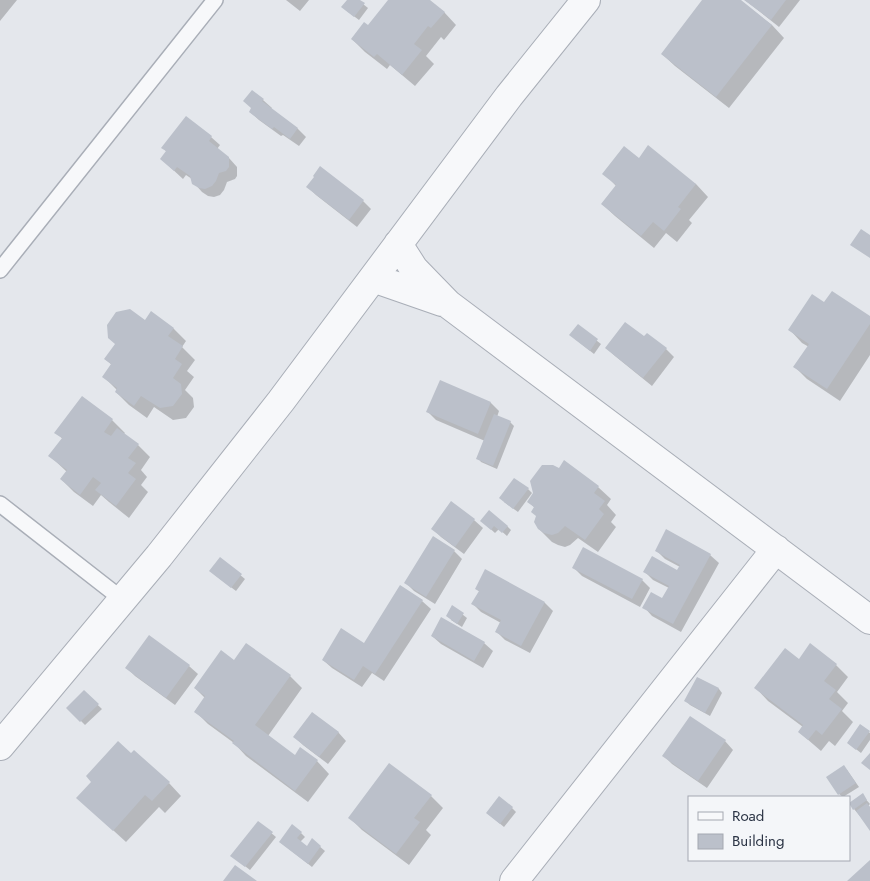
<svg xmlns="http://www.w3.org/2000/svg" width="870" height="881" viewBox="0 0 870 881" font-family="Jost,sans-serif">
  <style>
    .shadow { fill: #0003 }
    .building { fill: #bbc0ca }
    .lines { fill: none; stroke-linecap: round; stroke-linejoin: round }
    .service-casing { stroke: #a9aeb7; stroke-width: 18 }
    .minor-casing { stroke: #a9aeb7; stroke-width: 30 }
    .service { stroke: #f7f8fa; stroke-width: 15 }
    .minor { stroke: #f7f8fa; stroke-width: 28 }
  </style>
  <rect width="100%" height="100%" fill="#e4e7ec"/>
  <path class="shadow" d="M0 0H17L0 21Z
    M286 0H309L300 11Z
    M348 0H358L368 8 359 20 347 11Z
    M390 0H428L444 12 456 25 444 40 441 37 426 56 434 64 415 86 390 65 387 69 365 52 352 39 368 27Z
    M704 0H739L772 25 784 38 729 108 675 66 662 54Z
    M745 0H800L779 27Z
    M252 92 263 100 272 108 271 109 298 129 306 137 299 146 283 135 281 136 259 120 250 112 252 109Z
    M211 137 220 145 217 149 229 158 237 167V176L235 179 227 182 224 190 220 195 214 197 208 196 202 192 194 183 192 179 186 175 183 179 170 167 167 152 163 148Z
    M639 160 696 184 708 197 689 220 692 223 677 242 666 233 654 248 615 216 602 204 616 186 604 173Z
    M308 187 363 201 371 209 357 227 316 195Z
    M825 304 870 317V355L840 401 807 379 795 367 809 347 802 343 790 330Z
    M152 313 174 329 186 341 182 347 195 360 187 371 194 377 185 390 193 398 194 407 186 418 173 420 154 407 147 418 129 405 116 392 117 390 104 377 112 365 105 359 145 322Z
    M578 326 601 344 594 354 575 339Z
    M644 338 666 349 674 357 652 386 615 356 606 348Z
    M441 382 491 403 499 411 497 417 510 422 514 426 497 469 481 462 478 458 485 441 436 420 428 412Z
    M82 398 112 420 125 433 124 434 138 445 150 457 141 470 147 477 141 485 148 492 129 518 109 502 101 495 93 506 74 492 61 479 67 472 50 456 63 439 56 433Z
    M598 487 611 499 607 505 616 515 611 522 616 527 598 552 578 538 570 545 565 547 558 545 552 542 539 529 535 508 529 502Z
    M528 489 532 493 518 512 504 502Z
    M451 503 474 520 483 528 464 554 441 537 433 529Z
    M486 525 507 526 511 530 507 536 499 529 495 533Z
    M656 550 710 555 719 563 681 632 652 616 644 607 663 600 669 588 653 580 645 572 677 571 680 567 665 559Z
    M454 551 462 559 435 604 414 591 406 583Z
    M221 559 245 579 236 591 215 575Z
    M574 568 642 580 650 588 640 607 582 576Z
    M476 589 545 603 553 611 530 653 505 640 496 631 501 623 481 612 473 604 480 592Z
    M422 601 431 609 384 681 372 673 362 687 332 668 323 660 364 645Z
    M453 607 467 618 462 627 451 620Z
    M432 636 484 643 493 651 483 668 441 644Z
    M150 637 189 666 198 674 175 705 135 676 127 668Z
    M799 660 836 665 848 677 837 692 848 703 842 711 853 722 835 746 829 741 821 751 799 732 803 727 768 701 756 688Z
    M234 661 290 676 302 688 268 736 295 757 317 761 329 774 308 802 246 756 234 743 208 724 195 711 205 698 195 688Z
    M698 678 719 689 722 693 710 716 690 705 686 701Z
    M84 692 102 709 85 725 68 708Z
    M860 726 870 733V740L861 753 848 743Z
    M338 732 346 741 328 764 303 745 295 737Z
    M725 741 733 750 707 788 672 764 664 756Z
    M847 770 859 787 843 797 839 794Z
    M169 783 181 796 165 813 159 807 126 842 91 810Z
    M862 795 870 804 868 806 870 807V828L854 809Z
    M431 796 443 808 426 830 431 835 409 865 362 830 350 818Z
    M512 808 516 812 504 827 487 813Z
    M258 822 276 837 250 870 236 859Z
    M301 833 305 837 300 842 307 848 312 840 325 851 312 867 280 842Z"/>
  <path class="building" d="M347 0H360L365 3 354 17 341 7Z
    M388 0H430L445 12 431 28 428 26 414 44 422 50 402 75 377 54 374 57 351 39 364 22 368 25Z
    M702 0H741L772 25 716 97 661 54Z
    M744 0H786L771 20Z
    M252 90 264 99 262 101 298 128 290 139 274 127 272 129 249 112 251 108 243 101Z
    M186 116 212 136 209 141 229 157V167L226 171 219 173 216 181 212 186 205 189 199 188 192 184 190 176 177 167 174 171 160 159 166 151 161 148Z
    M648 145 696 184 678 207 681 209 664 231 653 222 641 236 601 204 616 185 602 174 624 146 639 158Z
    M320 166 364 200 349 220 306 187 314 177 313 176Z
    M861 229 870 235V258L850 245Z
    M832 291 870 316V324L827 389 793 367 809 344 788 330 812 294 824 302Z
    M130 309 145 320 151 311 174 328 168 336 183 346 175 359 182 364 173 378 181 384 182 394 173 406 160 408 141 396 134 406 115 392 117 388 102 377 111 364 104 359 115 344 108 338 107 325 116 312Z
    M625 322 644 336 647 333 667 348 643 378 605 348Z
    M578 324 598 339 590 351 569 335Z
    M440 380 491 402 478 434 426 412Z
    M82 396 113 419 104 432 111 436 117 428 139 444 128 458 136 463 128 473 136 479 116 506 95 490 101 483 93 477 80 495 60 479 67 470 48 456 62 438 54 433Z
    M494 414 511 421 493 466 476 459Z
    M564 460 599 486 594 493 605 501 599 509 604 514 585 540 565 526 558 533 552 535 544 533 538 529 534 522 536 516 531 512 534 507 527 502 533 493 530 481 542 465H553L559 468Z
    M514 478 529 488 513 509 499 498Z
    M451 501 475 519 455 547 431 529Z
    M489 510 508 526 502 533 494 526 491 530 480 521Z
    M666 529 711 554 673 624 642 608 651 592 662 598 669 586 643 572 652 556 677 570 680 565 655 551Z
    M433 536 455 550 426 597 404 583Z
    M583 547 643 579 632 599 572 568Z
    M220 557 242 574 231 588 209 571Z
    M485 569 545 602 521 646 495 632 501 620 471 604 479 591 475 589Z
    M400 585 423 600 375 674 363 666 354 680 322 660 341 628 364 643Z
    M452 605 464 613 457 624 446 616Z
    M441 617 485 642 474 661 431 636Z
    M149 635 190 665 166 698 125 668Z
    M246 643 291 675 255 725 295 755 300 747 318 760 295 791 232 743 234 741 194 712 205 696 194 688 221 650 234 660Z
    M810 643 837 664 824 681 836 690 829 699 842 709 822 735 816 730 808 740 798 732 803 725 754 688 785 648 799 659Z
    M697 677 719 688 705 713 684 701Z
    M84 690 99 704 80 722 66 708Z
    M312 712 339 732 319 757 293 737Z
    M690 716 726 740 698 781 662 756Z
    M860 724 870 731 856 750 847 743Z
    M118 741 131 753 134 750 170 782 152 801 145 795 113 831 76 798 91 782 86 776Z
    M870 753V770L861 763Z
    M389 763 432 795 414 818 420 822 396 854 348 818Z
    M844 765 856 783 838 795 826 777Z
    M863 793 867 800 853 810 849 803Z
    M499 796 513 807 500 824 486 813Z
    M867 803 870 807V831L856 811Z
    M258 821 273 832 245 867 230 856Z
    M292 824 302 832 297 838 307 846 312 838 321 846 308 864 279 842Z
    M870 860V881H847Z
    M235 865 257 881H223Z"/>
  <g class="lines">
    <g class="service-casing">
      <path id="service" d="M0 270 215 0
        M0 504 123 600"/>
    </g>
    <g class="minor-casing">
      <path id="minor" d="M398 244 414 269 448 304 870 620
        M373 278 442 302
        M0 746 159 556 281 401 509 96 586 0
        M514 881 776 549"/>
    </g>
    <use href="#service" class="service"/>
    <use href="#minor" class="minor"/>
  </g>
  <rect x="688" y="796" width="162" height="65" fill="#f4f6f9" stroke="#a4a8b1"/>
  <rect x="698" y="812" width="25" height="8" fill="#f7f8fa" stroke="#a4a8b1"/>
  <text x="732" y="821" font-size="15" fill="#2b3445">Road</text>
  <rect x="698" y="834" width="25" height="15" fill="#bbc0ca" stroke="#a4a8b1"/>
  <text x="732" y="846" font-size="15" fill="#2b3445">Building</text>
</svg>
